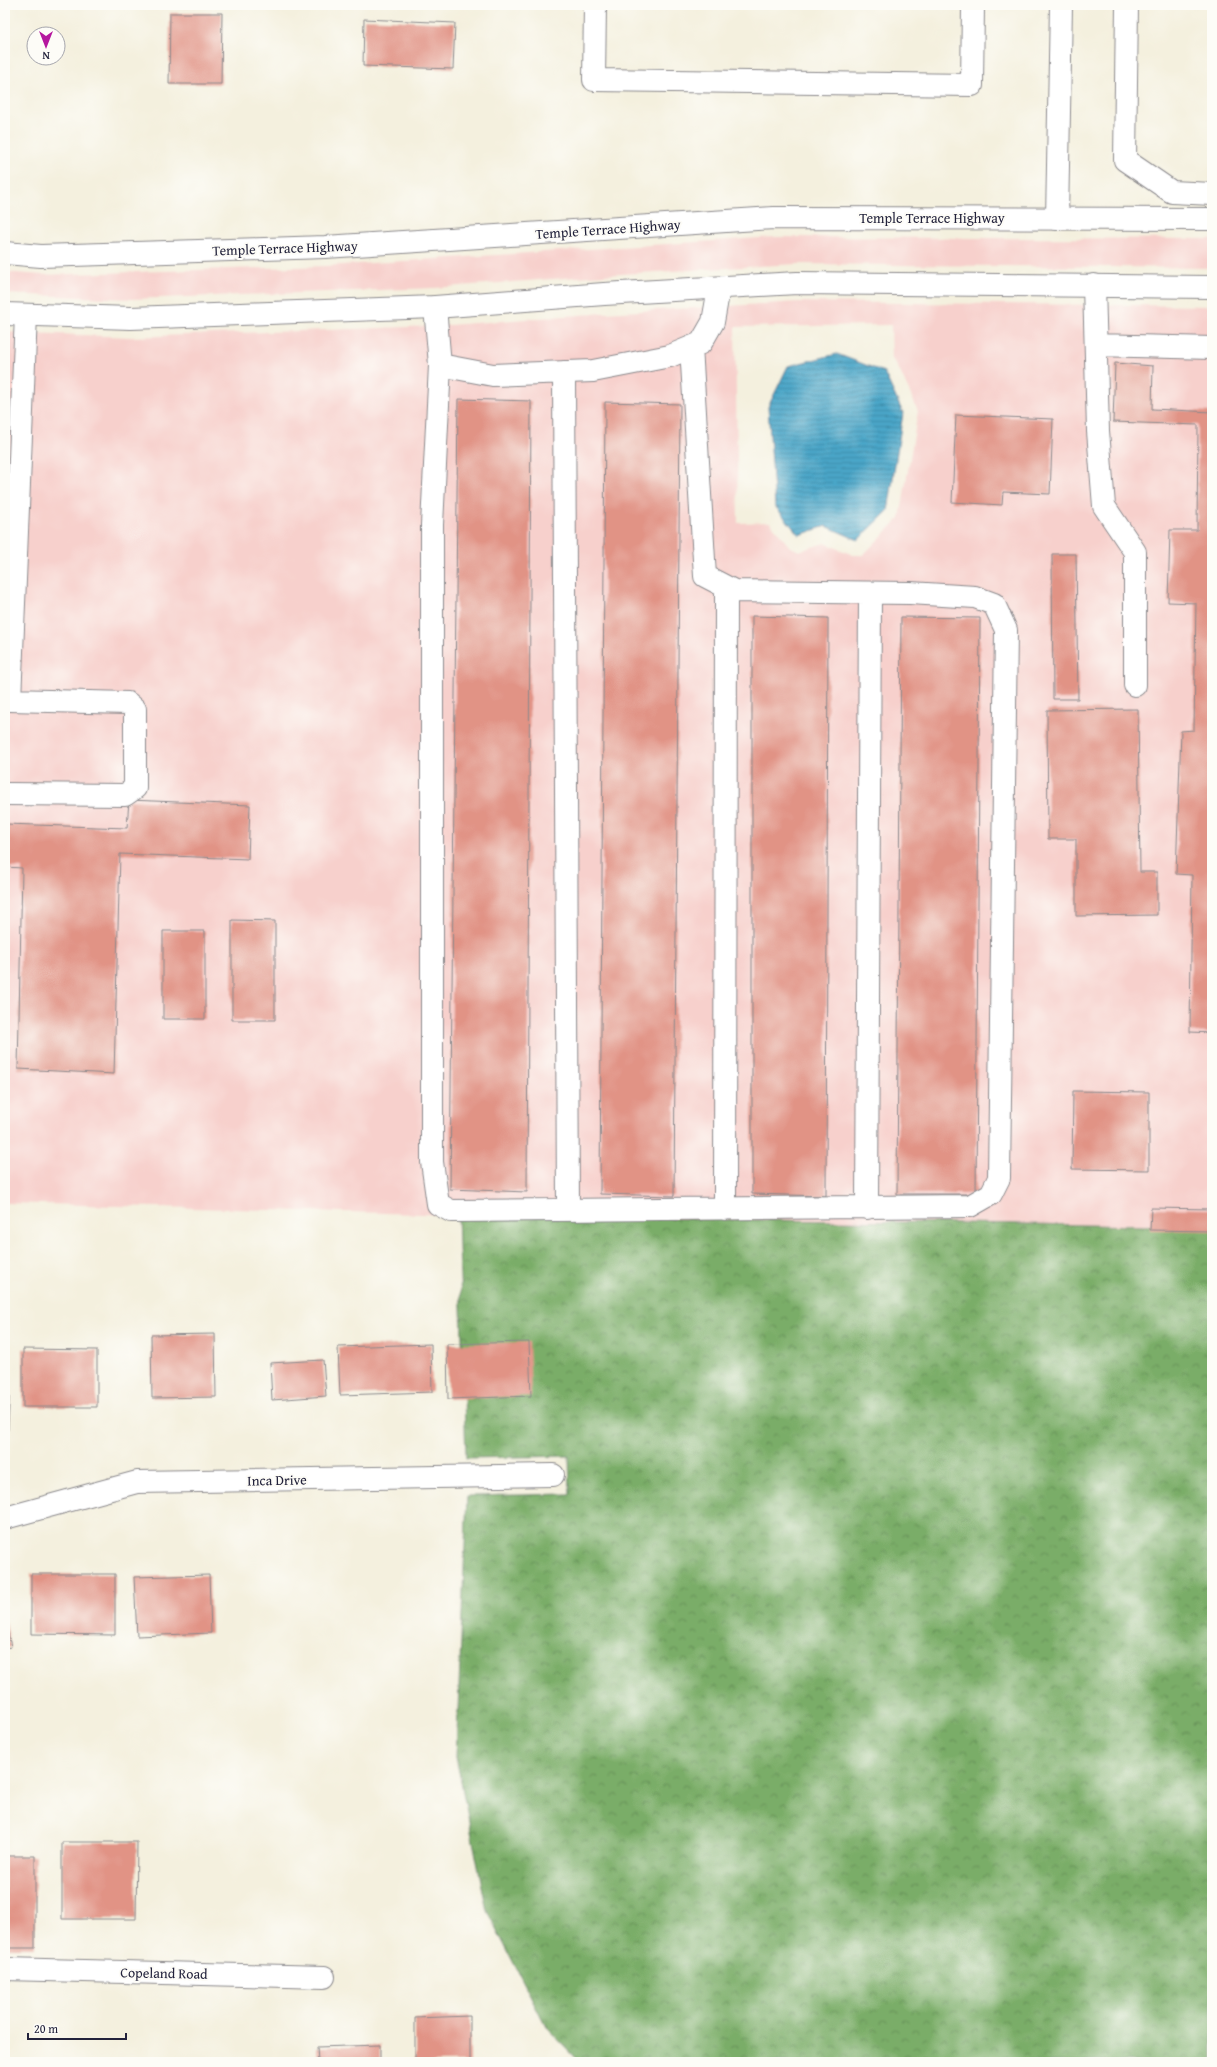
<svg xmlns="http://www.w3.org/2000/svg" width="1217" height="2067" viewBox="0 0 1217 2067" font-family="'Gentium Book Plus',serif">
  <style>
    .built { fill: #f7d0cc; fill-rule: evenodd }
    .forest { fill: url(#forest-crowns); stroke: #4e6852 }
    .water { fill: url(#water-rules); stroke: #366482 }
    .building { fill: #e19385 }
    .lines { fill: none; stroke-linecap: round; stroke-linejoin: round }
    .minor-casing { stroke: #8b898c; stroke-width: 24 }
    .major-casing { stroke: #8b898c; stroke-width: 24 }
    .minor { stroke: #fff; stroke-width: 22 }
    .major { stroke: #fff; stroke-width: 22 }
    .labels { text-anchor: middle; stroke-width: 4; stroke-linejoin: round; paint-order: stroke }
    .street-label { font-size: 14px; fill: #22223b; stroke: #fdfcf7 }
  </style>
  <defs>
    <pattern id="forest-crowns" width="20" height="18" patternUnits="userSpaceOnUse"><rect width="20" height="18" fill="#7aad68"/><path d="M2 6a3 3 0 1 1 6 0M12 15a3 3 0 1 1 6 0" fill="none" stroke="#648c57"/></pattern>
    <pattern id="water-rules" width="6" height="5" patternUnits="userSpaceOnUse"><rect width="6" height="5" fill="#49a6c8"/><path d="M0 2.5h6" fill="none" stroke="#3c87a4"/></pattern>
  </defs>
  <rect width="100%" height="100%" fill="#fdfcf7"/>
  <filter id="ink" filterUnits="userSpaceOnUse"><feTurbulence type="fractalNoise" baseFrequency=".025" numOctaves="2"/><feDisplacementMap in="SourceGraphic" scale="8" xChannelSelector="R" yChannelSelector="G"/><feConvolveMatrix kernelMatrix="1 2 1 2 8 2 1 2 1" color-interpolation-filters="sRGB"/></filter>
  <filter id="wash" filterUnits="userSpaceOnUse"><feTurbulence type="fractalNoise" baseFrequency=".012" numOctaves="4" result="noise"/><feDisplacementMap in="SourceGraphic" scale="16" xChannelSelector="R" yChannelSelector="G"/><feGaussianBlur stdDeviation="0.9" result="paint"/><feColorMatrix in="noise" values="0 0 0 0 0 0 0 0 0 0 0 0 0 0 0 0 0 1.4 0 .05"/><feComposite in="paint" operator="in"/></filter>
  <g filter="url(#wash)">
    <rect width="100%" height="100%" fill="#f4f0de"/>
    <path class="built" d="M775 237 1212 239V268L797 264 603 275 435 288 131 299 5 294V272L42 275 326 266Z
      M798 302 1212 306V1227L458 1215 5 1203V332L131 337 436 326 605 313ZM891 325 892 359 897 365 918 411 900 518 863 555H853L825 543 799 551 789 546 770 522 738 523 735 327Z"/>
    <path class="forest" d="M458 1215 1212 1227V2062H580L547 2028 487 1911 456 1757 467 1496 570 1494 569 1456 466 1458Z"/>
    <path class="water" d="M837 354 884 372 903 413 888 511 858 540 826 526 799 535 775 506 768 407 788 366Z"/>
    <g id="blocks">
      <path class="building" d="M170 13H222L221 84H169Z
        M364 19 455 23 453 69 363 66Z
        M1115 363 1153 366 1152 409 1212 412V1033L1190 1032 1192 875 1176 874 1181 731 1194 730 1196 603 1168 602 1170 530H1197L1198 425 1113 422Z
        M458 399 531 401 527 1192 450 1189Z
        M605 402 680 404 674 1196 600 1194Z
        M956 415 1053 419 1050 494 1003 492 1002 505 952 502Z
        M1052 554H1076L1078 699H1053Z
        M752 616 828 618 826 1196 752 1194Z
        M901 617 980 618 976 1194H897Z
        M1138 709 1140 872H1157V915L1076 916V839H1048L1047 710Z
        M129 800 250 805 248 859 120 854 114 1074 18 1069 22 868 5 867V824L127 828Z
        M232 920 275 921V1020H232Z
        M163 931H205V1019H163Z
        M1073 1091 1149 1092V1170L1072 1169Z
        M1151 1208 1212 1209V1231L1150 1230Z
        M215 1334 216 1397 152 1398 151 1335Z
        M529 1342 531 1396 448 1399 447 1344Z
        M431 1344 432 1392 340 1395 338 1347Z
        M23 1349 97 1350V1407H23Z
        M323 1360 326 1396 272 1400 270 1363Z
        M5 1379 10 1380 8 1430 5 1429Z
        M31 1574H115V1635L31 1634Z
        M209 1575 211 1633 137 1636 134 1577Z
        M5 1619 11 1647 5 1648Z
        M62 1842H137L136 1919H62Z
        M5 1856H35V1948H5Z
        M470 2016V2062H415V2018Z
        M380 2045V2062H318L317 2047Z"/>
    </g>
  </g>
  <g filter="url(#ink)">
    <use href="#blocks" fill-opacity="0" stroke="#8b898c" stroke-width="1"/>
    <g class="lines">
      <g class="minor-casing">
        <path id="minor" d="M595 5 594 80 972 85 973 5
          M1127 5 1125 160 1172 192 1212 194
          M1057 219 1061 5
          M1094 285 1098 431 1104 506 1135 552V685
          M435 307 440 365 493 375 593 371 670 356 701 343 713 322 719 288
          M1096 345 1212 348
          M440 365 432 525V1162L438 1204 451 1211 970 1206 991 1194 999 1178 1006 630 994 604 975 597 910 593 734 591 705 576 691 347
          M564 372 568 1210
          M5 700H10L26 315
          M5 794 125 795 135 788V709L128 703 10 700
          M867 1208 870 593
          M725 1209 726 587
          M5 1518 137 1482 553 1475
          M5 1969 324 1977"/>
      </g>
      <g class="major-casing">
        <path id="major" d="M5 253 41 256 325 247 774 218 1212 219
          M5 314 131 318 435 307 604 294 797 283 1212 287"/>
      </g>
      <use href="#minor" class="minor"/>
      <use href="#major" class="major"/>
    </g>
  </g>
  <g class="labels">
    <g class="street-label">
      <text x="932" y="223">Temple Terrace Highway</text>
      <text transform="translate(608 229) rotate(-4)" y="5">Temple Terrace Highway</text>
      <text transform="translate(285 248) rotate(-2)" y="5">Temple Terrace Highway</text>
      <text transform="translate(277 1480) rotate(-1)" y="5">Inca Drive</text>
      <text transform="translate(164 1973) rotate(1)" y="5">Copeland Road</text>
    </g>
  </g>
  <rect width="1217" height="2067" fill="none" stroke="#fdfcf7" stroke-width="20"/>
  <g transform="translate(46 46) rotate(180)"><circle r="19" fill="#fdfcf7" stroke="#a5a5ac"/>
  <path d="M0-3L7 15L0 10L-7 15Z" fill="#b5179e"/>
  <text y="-6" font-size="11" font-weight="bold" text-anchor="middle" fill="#22223b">N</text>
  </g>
  <path d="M28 2033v6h98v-6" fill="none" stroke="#22223b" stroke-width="2"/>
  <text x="34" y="2033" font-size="12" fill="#22223b" stroke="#fdfcf7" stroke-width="3" paint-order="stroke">20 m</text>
</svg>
